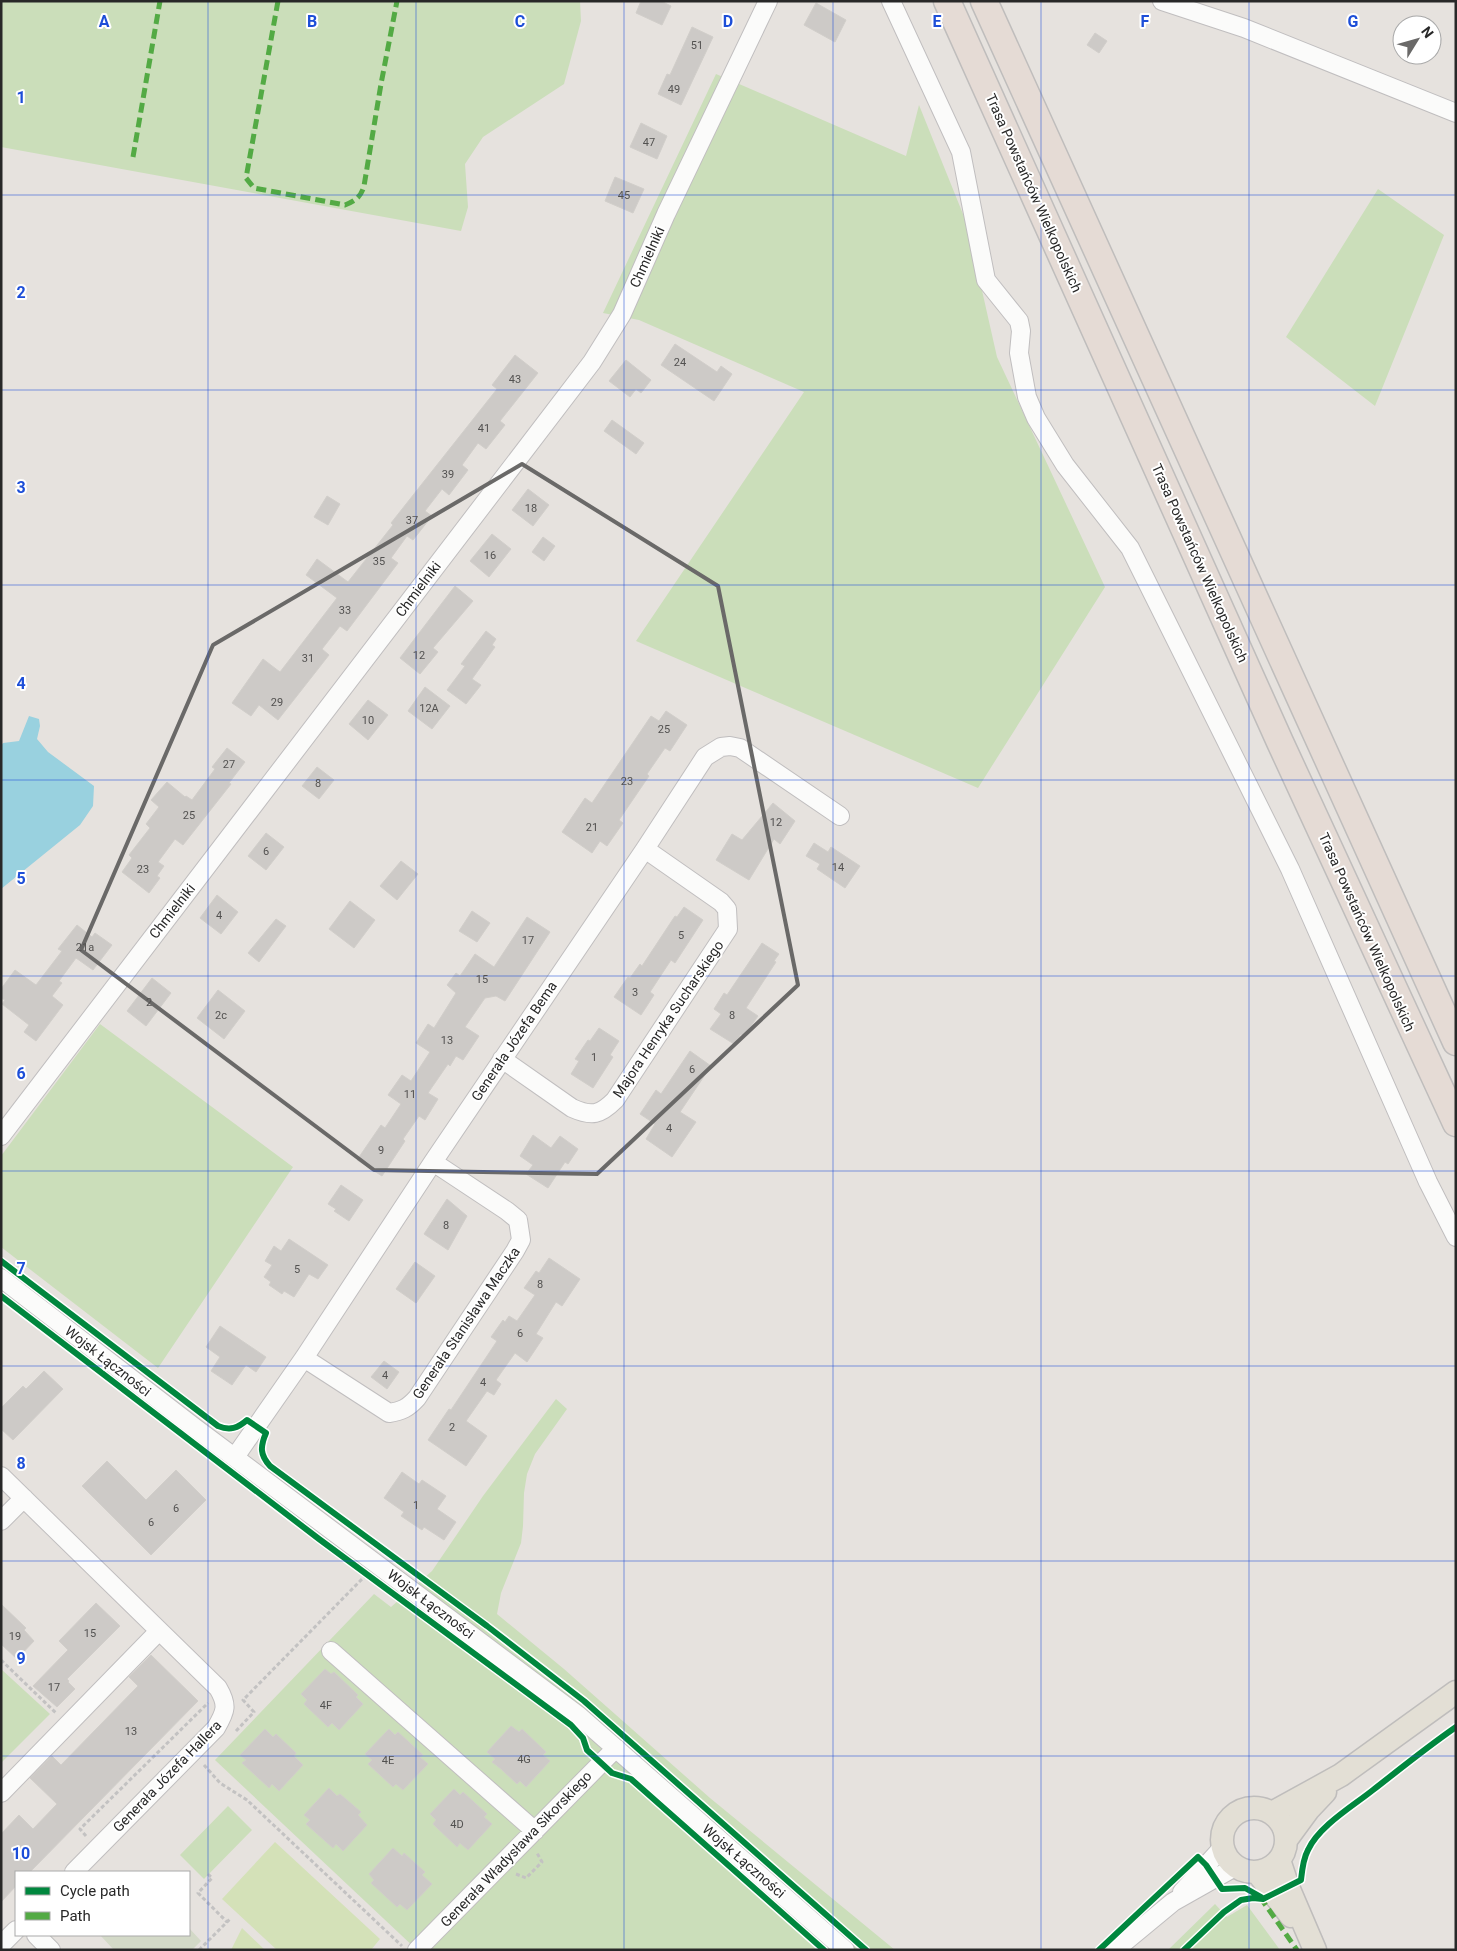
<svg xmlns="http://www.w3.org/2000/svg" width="1457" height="1951" viewBox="0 0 1457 1951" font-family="Roboto,sans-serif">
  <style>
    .green { fill: #cbdeba }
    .cemetery { fill: #d3d9c7 }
    .pitch { fill: #d4e1b8 }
    .water { fill: #99d1df }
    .building { fill: #cdcac7; stroke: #d1ceca }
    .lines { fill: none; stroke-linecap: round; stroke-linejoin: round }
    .minor-casing { stroke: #c0bebf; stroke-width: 20 }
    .major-casing { stroke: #bfbdbc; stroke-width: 25 }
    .highway-casing { stroke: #bfbdbc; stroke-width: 29 }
    .path { stroke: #c3c2c2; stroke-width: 3; stroke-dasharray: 4 2.5; stroke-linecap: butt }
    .minor { stroke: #fbfbfa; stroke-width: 18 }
    .major { stroke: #e3dfd5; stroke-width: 22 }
    .highway { stroke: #e5dbd5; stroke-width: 26 }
    .quiet { stroke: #53aa44; stroke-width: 5; stroke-dasharray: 10 5; stroke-linecap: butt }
    .cycleway-casing { stroke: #fff; stroke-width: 9 }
    .cycleway { stroke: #00873e; stroke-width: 6 }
    .marked { fill: none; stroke: #6a6968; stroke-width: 4; stroke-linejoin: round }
    .grid { fill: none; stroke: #1d4ed8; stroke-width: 1; stroke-opacity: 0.55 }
    .labels { text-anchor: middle; stroke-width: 4; stroke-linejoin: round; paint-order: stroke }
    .number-label { font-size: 11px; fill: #525150 }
    .street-label { font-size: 14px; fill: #282828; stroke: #fff }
    .grid-label { font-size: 16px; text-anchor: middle; font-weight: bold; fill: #1d4ed8; stroke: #fff; stroke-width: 4; stroke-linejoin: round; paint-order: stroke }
  </style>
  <rect width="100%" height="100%" fill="#e6e2de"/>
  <path class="green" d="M1 1H580L581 21 564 84 483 137 465 164 468 207 461 231 1 147Z
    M716 74 906 156 919 105 967 224 997 357 1105 587 978 788 636 641 804 392 639 320 603 313Z
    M1378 189 1444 235 1375 406 1286 337Z
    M100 1024 293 1167 158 1368 1 1247V1156Z
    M556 1399 567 1409 535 1454 527 1474 524 1493 523 1526 521 1543 501 1593 497 1614 564 1669 710 1798 895 1950H417L215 1760 374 1594 391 1607 432 1571 483 1496Z
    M1 1669 50 1714 1 1763Z
    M228 1806 252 1830 204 1879 180 1855Z
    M1215 1904 1227 1917 1247 1905 1280 1950H1168Z"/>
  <path class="cemetery" d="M189 1928 201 1941 192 1950H114L100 1935H189Z"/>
  <path class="pitch" d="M275 1842 380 1939 371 1950H277L222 1899Z
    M242 1928 265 1950H231Z"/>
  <path class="water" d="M29 716 39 719 40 726 37 739 48 752 94 786 93 806 80 825 1 889V746L3 743 19 741Z"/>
  <path class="building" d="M641 1H661L671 6 662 25 636 13Z
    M816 3 846 20 835 42 804 25Z
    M692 27 713 37 681 105 658 94 667 74 670 75Z
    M1095 33 1107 41 1099 53 1087 45Z
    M641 123 667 136 657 159 630 147Z
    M615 177 644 189 633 213 605 201Z
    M675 344 717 372 721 366 732 374 714 401 661 365Z
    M515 355 538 373 500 421 505 425 486 449 478 443 462 465 468 470 449 495 442 489 425 511 432 516 413 540 407 536 391 558 398 563 347 631 340 626 322 649 329 655 278 720 259 705 251 716 232 703 263 659 280 672 337 598 306 575 317 559 348 582 393 525 391 523 497 389 492 385Z
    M626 360 651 380 641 393 636 389 630 397 609 381Z
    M612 420 644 443 636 454 604 431Z
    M528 489 549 505 533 526 512 510Z
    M327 496 340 504 328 525 314 517Z
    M492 534 511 549 489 577 470 561Z
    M543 537 555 546 544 561 532 552Z
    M455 586 473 601 433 648 438 652 420 674 400 658Z
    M486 631 496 639 492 645 495 647 472 679 481 685 466 704 447 690 465 666 461 664Z
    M425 687 450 706 432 729 408 711Z
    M368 700 388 715 368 740 349 724Z
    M666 711 687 725 670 751 665 748 647 774 649 776 619 820 623 823 607 846 600 841 592 853 562 832 585 798 592 803 651 716 659 721Z
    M227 748 245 762 229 783 231 784 183 845 175 839 158 862 164 866 157 876 160 878 149 893 122 872 132 858 129 855 150 828 146 824 159 807 151 800 167 782 185 797 186 796 192 800 215 769 212 767Z
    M317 767 334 780 319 799 302 786Z
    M773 803 795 821 780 844 774 839 749 880 716 860 732 834 742 840Z
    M266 833 284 847 266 870 248 856Z
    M814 843 828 852 831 847 860 866 845 888 817 869 820 864 806 856Z
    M401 861 418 874 397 900 380 886Z
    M217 895 238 912 221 934 200 918Z
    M350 901 375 920 354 948 329 929Z
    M684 907 703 920 675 963 671 960 650 992 654 995 641 1015 614 997 628 977 630 978 640 964 642 966 675 916 677 917Z
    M472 911 490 923 477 942 459 931Z
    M527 917 550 932 505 1001 496 996 485 998 465 1027 479 1036 463 1060 456 1056 450 1066 448 1064 428 1093 438 1099 425 1120 419 1116 403 1139 405 1141 382 1176 357 1160 381 1125 385 1128 401 1104 388 1095 402 1075 411 1081 430 1052 416 1043 428 1024 434 1028 456 993 447 985 456 973 460 976 475 954 494 967Z
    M276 919 286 926 259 962 248 953Z
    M77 925 92 937 95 933 112 945 93 970 76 958 59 981 62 983 52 996 63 1005 36 1041 24 1032 29 1025 2 1004 5 1000 1 998V989L15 970 36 985 62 951 58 949Z
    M762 943 779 954 774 961 776 962 746 1008 758 1016 744 1036 741 1034 734 1044 710 1029 721 1014 714 1009 724 993 727 995Z
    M152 978 171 993 146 1026 127 1011Z
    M218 990 245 1011 224 1039 197 1018Z
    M599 1028 619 1041 610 1055 613 1057 593 1088 571 1074 579 1061 575 1059 588 1040 590 1041Z
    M690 1051 711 1066 680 1112 696 1122 672 1157 646 1139 655 1124 640 1114 656 1090 661 1094Z
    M533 1135 551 1148 560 1136 578 1149 568 1164 565 1162 548 1188 526 1174 533 1165 520 1156Z
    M341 1185 363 1200 349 1221 334 1211 336 1209 328 1204Z
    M447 1199 467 1216 448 1250 424 1234Z
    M289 1239 328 1265 318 1279 309 1274 294 1297 284 1291 282 1294 269 1285 271 1282 264 1277 272 1265 265 1261 274 1246 281 1251Z
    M549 1258 580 1279 562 1306 556 1302 536 1334 543 1338 527 1362 515 1353 496 1380 501 1384 494 1395 487 1391 466 1421 487 1436 466 1466 428 1440 449 1409 451 1410 497 1341 491 1337 503 1320 505 1322 509 1316 517 1321 535 1295 524 1288 536 1271 539 1273Z
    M415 1262 435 1276 416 1303 396 1289Z
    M220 1326 266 1357 256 1372 246 1365 232 1385 211 1371 220 1357 206 1347Z
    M384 1361 399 1372 387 1389 371 1377Z
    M44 1371 63 1389 13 1440 1 1429V1408L23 1386 26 1389Z
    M107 1461 146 1500 176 1470 206 1500 151 1555 82 1486Z
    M402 1472 419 1484 422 1480 446 1496 437 1509 456 1522 444 1540 424 1527 422 1530 401 1516 404 1512 384 1498Z
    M96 1603 120 1626 67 1679 69 1681 68 1682 75 1689 57 1707 33 1686 68 1650 59 1641Z
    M1 1604 26 1628 24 1630 34 1641 17 1659 1 1644Z
    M151 1655 198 1701 30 1872H16V1886L1 1902V1834L19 1815 33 1829 57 1804 30 1778 52 1756 61 1765 138 1686 129 1677Z
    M325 1669 331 1674 334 1672 358 1695 356 1697 363 1704 339 1730 332 1723 328 1727 304 1704 307 1700 301 1694Z
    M511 1726 519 1732 522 1729 546 1752 543 1755 550 1761 526 1787 520 1781 517 1784 501 1769 492 1762 495 1759 487 1752Z
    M265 1729 273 1737 276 1734 296 1753 294 1756 303 1765 279 1791 272 1784 269 1788 242 1763 246 1760 240 1755Z
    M389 1729 395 1735 398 1732 423 1755 420 1757 428 1764 403 1790 396 1784 393 1787 368 1764 372 1760 365 1754Z
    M329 1788 337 1796 340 1794 361 1812 358 1815 367 1825 343 1851 336 1844 333 1848 306 1824 310 1820 304 1815Z
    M454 1789 460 1795 463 1792 487 1814 484 1817 492 1824 468 1850 460 1843 457 1847 433 1824 436 1820 430 1814Z
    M393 1848 402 1856 404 1853 425 1872 422 1875 432 1884 407 1910 400 1904 397 1907 371 1883 374 1880 369 1874Z"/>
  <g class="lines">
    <g class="minor-casing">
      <path id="minor" d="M891 1 961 152 986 280 1019 321 1021 331 1019 353 1027 397 1036 418 1065 465 1130 548 1290 869 1428 1182 1456 1237
        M1162 1 1244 28 1456 113
        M502 1059 572 1108C592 1117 600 1115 615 1100L728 929 727 909 721 902 645 849
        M1 1136 592 362 622 314 666 214 768 1
        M1 1278 194 1427 579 1716 845 1950
        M304 1358 389 1413C402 1411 408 1408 417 1398L515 1251 521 1240 518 1220 507 1211 433 1162
        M235 1457 304 1358 433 1162 645 849 705 757 721 747 730 746 740 748 840 816
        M1 1476 218 1688C228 1705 226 1711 216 1728L74 1872
        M1 1521 24 1498
        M331 1651 535 1831
        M1 1793 159 1631
        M1182 1892 1222 1848
        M36 1935 51 1950
        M1 1945 16 1930
        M417 1950 616 1748
        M1115 1950 1173 1902 1235 1867"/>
    </g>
    <g class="major-casing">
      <path id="major" d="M1222 1840a32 32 0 1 1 64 0a32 32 0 1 1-64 0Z
        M1272 1813 1341 1775 1456 1692
        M1286 1840 1308 1810 1325 1792
        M1279 1860 1288 1887 1315 1950
        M1257 1872 1291 1916"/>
    </g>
    <g class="highway-casing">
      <path id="highway" d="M947 1 1280 742 1456 1123
        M984 1 1456 1042"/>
    </g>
    <path class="path" d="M1 1660 57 1714
      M236 1731 254 1712 243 1700 365 1576
      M204 1765 220 1783 247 1800 402 1946
      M86 1836 80 1829 208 1703
      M208 1874 212 1878 198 1893 227 1922
      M516 1874 526 1878 542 1862 537 1853
      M199 1950 230 1919"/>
    <use href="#minor" class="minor"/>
    <use href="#major" class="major"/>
    <use href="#highway" class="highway"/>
    <path class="quiet" d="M278 1 246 178 254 188 345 205C355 201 361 197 364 186L381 84 397 1
      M133 157 160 1
      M1260 1897 1297 1950"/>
    <g class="cycleway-casing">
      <path id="cycleway" d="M1 1261 218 1426C230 1431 238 1428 247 1420L266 1433C260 1447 260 1455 270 1466L487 1626 584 1701 866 1950
        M1 1296 319 1539 571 1725 583 1738 587 1750 612 1773 631 1779 824 1950
        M1099 1950 1198 1857 1206 1865 1222 1889 1245 1888 1261 1897
        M1184 1950 1224 1912 1241 1900 1253 1898 1263 1899 1301 1880C1302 1870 1303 1859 1308 1850 1319 1826 1353 1806 1373 1790 1400 1769 1427 1747 1456 1727"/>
    </g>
    <use href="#cycleway" class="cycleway"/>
  </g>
  <path class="marked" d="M522 464 718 586 798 985 597 1174 374 1170 81 950 213 645Z"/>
  <path class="grid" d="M208 1V1950M416 1V1950M624 1V1950M833 1V1950M1041 1V1950M1249 1V1950M1 195H1456M1 390H1456M1 585H1456M1 780H1456M1 976H1456M1 1171H1456M1 1366H1456M1 1561H1456M1 1756H1456"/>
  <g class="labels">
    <g class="number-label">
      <text x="697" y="49">51</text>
      <text x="674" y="93">49</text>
      <text x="649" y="146">47</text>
      <text x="624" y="199">45</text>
      <text x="680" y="366">24</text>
      <text x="515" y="383">43</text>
      <text x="484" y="432">41</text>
      <text x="448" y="478">39</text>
      <text x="531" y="512">18</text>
      <text x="412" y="524">37</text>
      <text x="490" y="559">16</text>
      <text x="379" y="565">35</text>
      <text x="345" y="614">33</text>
      <text x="419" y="659">12</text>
      <text x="308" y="662">31</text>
      <text x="277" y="706">29</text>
      <text x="429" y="712">12A</text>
      <text x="368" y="724">10</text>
      <text x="664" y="733">25</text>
      <text x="229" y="768">27</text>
      <text x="627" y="785">23</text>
      <text x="318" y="787">8</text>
      <text x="189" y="819">25</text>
      <text x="776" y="826">12</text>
      <text x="592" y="831">21</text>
      <text x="266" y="855">6</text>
      <text x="838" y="871">14</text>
      <text x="143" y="873">23</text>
      <text x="219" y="919">4</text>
      <text x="681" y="939">5</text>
      <text x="528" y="944">17</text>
      <text x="85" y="951">21a</text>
      <text x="482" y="983">15</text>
      <text x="635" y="996">3</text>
      <text x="149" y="1006">2</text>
      <text x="221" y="1019">2c</text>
      <text x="732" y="1019">8</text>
      <text x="447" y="1044">13</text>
      <text x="594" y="1061">1</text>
      <text x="692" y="1073">6</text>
      <text x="410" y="1098">11</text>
      <text x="669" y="1132">4</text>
      <text x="381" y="1154">9</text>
      <text x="446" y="1229">8</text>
      <text x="297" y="1273">5</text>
      <text x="540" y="1288">8</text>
      <text x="520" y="1337">6</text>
      <text x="385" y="1379">4</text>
      <text x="483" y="1386">4</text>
      <text x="452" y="1431">2</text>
      <text x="416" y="1509">1</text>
      <text x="176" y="1512">6</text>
      <text x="151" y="1526">6</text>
      <text x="90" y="1637">15</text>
      <text x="15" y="1640">19</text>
      <text x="54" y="1691">17</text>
      <text x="326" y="1709">4F</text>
      <text x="131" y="1735">13</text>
      <text x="524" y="1763">4G</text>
      <text x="388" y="1764">4E</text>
      <text x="457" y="1828">4D</text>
    </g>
    <g class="street-label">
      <text transform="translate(1034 193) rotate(66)" y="5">Trasa Powstańców Wielkopolskich</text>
      <text transform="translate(647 257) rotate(-66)" y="5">Chmielniki</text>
      <text transform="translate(1200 563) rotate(66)" y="5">Trasa Powstańców Wielkopolskich</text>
      <text transform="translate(418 589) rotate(-53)" y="5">Chmielniki</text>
      <text transform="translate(172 911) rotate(-52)" y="5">Chmielniki</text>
      <text transform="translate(1367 932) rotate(66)" y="5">Trasa Powstańców Wielkopolskich</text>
      <text transform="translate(668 1019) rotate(-56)" y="5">Majora Henryka Sucharskiego</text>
      <text transform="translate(514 1041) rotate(-56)" y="5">Generała Józefa Bema</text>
      <text transform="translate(466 1323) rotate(-56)" y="5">Generała Stanisława Maczka</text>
      <text transform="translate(108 1361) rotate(38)" y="5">Wojsk Łączności</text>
      <text transform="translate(431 1604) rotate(37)" y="5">Wojsk Łączności</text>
      <text transform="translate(167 1776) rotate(-46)" y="5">Generała Józefa Hallera</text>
      <text transform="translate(516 1849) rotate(-46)" y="5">Generała Władysława Sikorskiego</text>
      <text transform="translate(744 1861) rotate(41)" y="5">Wojsk Łączności</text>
    </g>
  </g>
  <g class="grid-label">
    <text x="104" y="27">A</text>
    <text x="312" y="27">B</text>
    <text x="520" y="27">C</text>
    <text x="728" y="27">D</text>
    <text x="937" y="27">E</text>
    <text x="1145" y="27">F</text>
    <text x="1353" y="27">G</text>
    <text x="21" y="103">1</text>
    <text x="21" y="298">2</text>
    <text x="21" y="493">3</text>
    <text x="21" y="689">4</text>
    <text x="21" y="884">5</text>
    <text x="21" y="1079">6</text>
    <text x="21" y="1274">7</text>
    <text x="21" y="1469">8</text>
    <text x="21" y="1664">9</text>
    <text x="21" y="1859">10</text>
  </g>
  <rect width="1457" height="1951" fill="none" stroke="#282828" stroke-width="5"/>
  <rect x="15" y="1871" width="175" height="65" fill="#ffffff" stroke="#a9a9a9"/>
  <rect x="25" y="1887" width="25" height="8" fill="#00873e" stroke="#a9a9a9"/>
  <text x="60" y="1896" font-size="15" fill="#282828">Cycle path</text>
  <rect x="25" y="1912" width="25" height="8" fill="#53aa44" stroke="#a9a9a9"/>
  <text x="60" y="1921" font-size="15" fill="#282828">Path</text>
  <g transform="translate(1417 40) rotate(53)"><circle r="24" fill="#ffffff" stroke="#a9a9a9"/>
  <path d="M0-4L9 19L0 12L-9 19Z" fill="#6a6968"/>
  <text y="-8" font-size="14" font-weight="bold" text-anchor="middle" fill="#282828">N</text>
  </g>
</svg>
